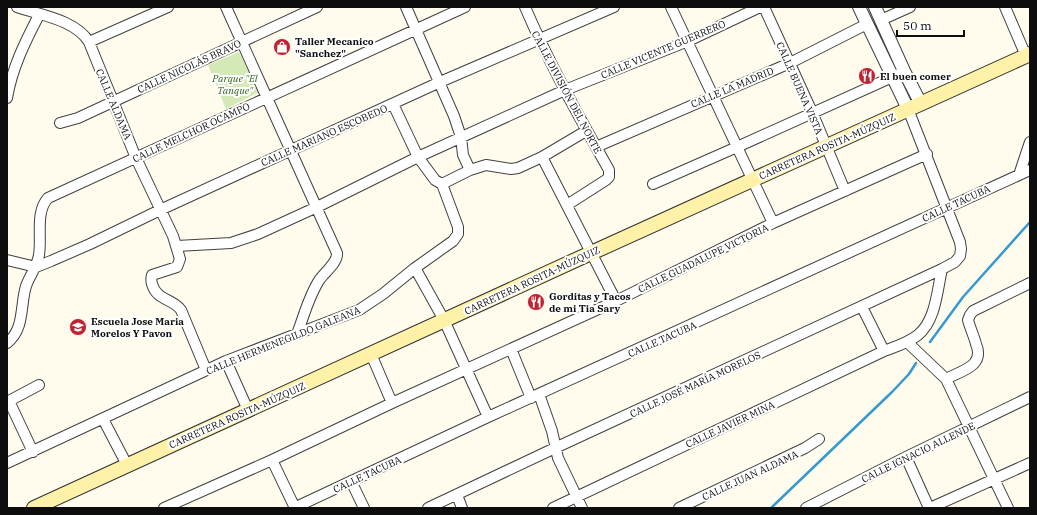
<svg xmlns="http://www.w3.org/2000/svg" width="1037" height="515" viewBox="0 0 1037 515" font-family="'IBM Plex Serif',serif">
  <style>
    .green { fill: #d3eab7 }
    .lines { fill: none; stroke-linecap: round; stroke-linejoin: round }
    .stream { stroke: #3799cf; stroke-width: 2.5 }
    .minor-casing { stroke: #404040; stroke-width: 12 }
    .tertiary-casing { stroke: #404040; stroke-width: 14 }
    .secondary-casing { stroke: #2f2f2f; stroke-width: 16 }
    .minor { stroke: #fff; stroke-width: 10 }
    .tertiary { stroke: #fff; stroke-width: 12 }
    .secondary { stroke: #fff2a8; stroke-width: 14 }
    .labels { text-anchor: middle; stroke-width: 4; stroke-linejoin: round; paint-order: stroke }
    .poi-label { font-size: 10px; font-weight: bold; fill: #0d0d0d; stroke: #fff; text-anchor: start }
    .street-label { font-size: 10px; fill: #0d0d0d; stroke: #fff }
    .park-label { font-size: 10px; font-style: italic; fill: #2f661d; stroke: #fff }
  </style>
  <rect width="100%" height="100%" fill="#fffbed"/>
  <path class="green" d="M239 52 259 92 226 109 208 65Z"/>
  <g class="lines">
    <path class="stream" d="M930 342 963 297 1030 222
      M771 508 892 392 909 374 916 363"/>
    <g class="minor-casing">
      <path id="minor" d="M17 7C40 15 76 20 89 42L136 158 173 236 180 259 177 267 152 275C151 279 151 281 152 284 157 301 172 298 181 310L206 370
        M226 7 337 253C338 262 326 271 320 279 309 295 304 316 297 334
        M406 7 454 116 461 137 463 155 470 170 442 184
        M525 7C549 63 579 117 609 170V177L606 180 567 205
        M671 7 773 223
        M764 7 812 112 845 191
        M1005 7 1026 56
        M881 20 910 7
        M89 42 168 7
        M7 98C12 68 25 42 39 15
        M60 123 78 118 317 7
        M596 147 790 63 867 24
        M542 157 616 301
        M470 170 486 165 511 169 518 168 542 157 586 131
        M1019 175 1030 142
        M653 184 737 147 899 74
        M177 246 231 243 258 234 317 207 418 157 565 90 688 41 760 7
        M7 260 36 267 51 261 90 244 160 210 440 82 614 7
        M415 268 444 320 488 417
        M862 307 884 351
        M907 342 946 379 1008 508
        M7 343C25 329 20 305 26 286 30 275 37 267 39 255 42 237 35 212 48 198L465 7
        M511 349 531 398
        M371 354 392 403
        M226 361 248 410
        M946 379C963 370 985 366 976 344 974 336 970 328 968 320L970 315 973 311 1030 283
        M539 394 552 431 558 458 582 508
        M9 401 33 452
        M7 402 39 385
        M103 419 127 465
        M906 457 929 508
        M272 460 295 508
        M7 463 226 361 359 310 383 294 415 268 453 241 458 234V227L442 184 435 180 418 157 393 104
        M351 481 364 508
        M457 495 462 508
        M164 508 272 460 392 403 616 301 773 223 927 154
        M294 508 488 417 1030 170
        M428 508 555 448 942 269 955 262 960 256 961 249 960 242 908 109
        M553 508 884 351C895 347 908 343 918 335 936 320 937 291 942 269
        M679 508 805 448 819 439
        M806 508 906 457 1030 397
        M930 508 1030 463"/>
    </g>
    <g class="tertiary-casing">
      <path id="tertiary" d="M859 7 908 109
        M875 7 904 71 921 104"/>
    </g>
    <g class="secondary-casing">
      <path id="secondary" d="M34 508 591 253 1030 54"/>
    </g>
    <use href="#minor" class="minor"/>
    <use href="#tertiary" class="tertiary"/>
    <use href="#secondary" class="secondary"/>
  </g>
  <defs>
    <g id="shop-disc" transform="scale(0.9)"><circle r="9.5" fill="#bf2331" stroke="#fff"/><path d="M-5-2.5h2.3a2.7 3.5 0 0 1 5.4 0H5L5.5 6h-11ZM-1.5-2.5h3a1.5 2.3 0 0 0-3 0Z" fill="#fff"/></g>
    <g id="restaurant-disc" transform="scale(0.9)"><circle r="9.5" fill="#bf2331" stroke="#fff"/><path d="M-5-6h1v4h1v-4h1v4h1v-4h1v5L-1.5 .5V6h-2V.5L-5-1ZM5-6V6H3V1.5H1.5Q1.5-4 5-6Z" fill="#fff"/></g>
    <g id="school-disc" transform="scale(0.9)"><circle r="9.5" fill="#bf2331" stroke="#fff"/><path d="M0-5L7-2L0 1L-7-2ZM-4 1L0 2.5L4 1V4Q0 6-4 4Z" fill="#fff"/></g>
  </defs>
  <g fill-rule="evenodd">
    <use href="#shop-disc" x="282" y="47"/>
    <use href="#restaurant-disc" x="867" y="76"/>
    <use href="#restaurant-disc" x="536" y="302"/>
    <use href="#school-disc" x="78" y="327"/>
  </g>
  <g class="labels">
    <g class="poi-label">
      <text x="295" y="45">Taller Mecanico<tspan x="295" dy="12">"Sanchez"</tspan></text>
      <text x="880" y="80">El buen comer</text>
      <text x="549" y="300">Gorditas y Tacos<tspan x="549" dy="12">de mi Tia Sary</tspan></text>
      <text x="91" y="325">Escuela Jose Maria<tspan x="91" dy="12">Morelos Y Pavon</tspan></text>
    </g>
    <g class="street-label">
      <text transform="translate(663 49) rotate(-23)" y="4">CALLE VICENTE GUERRERO</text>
      <text transform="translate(189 66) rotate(-25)" y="4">CALLE NICOLÁS BRAVO</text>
      <text transform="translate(732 87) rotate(-23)" y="4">CALLE LA MADRID</text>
      <text transform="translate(800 88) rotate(66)" y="4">CALLE BUENA VISTA</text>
      <text transform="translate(567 92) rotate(62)" y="4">CALLE DIVISIÓN DEL NORTE</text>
      <text transform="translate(114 104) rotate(67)" y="4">CALLE ALDAMA</text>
      <text transform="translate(191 132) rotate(-25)" y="4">CALLE MELCHOR OCAMPO</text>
      <text transform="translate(324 135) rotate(-24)" y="4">CALLE MARIANO ESCOBEDO</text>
      <text transform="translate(827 146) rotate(-24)" y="4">CARRETERA ROSITA-MÚZQUIZ</text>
      <text transform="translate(956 203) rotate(-25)" y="4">CALLE TACUBA</text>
      <text transform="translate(703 258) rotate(-26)" y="4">CALLE GUADALUPE VICTORIA</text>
      <text transform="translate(532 280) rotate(-25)" y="4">CARRETERA ROSITA-MÚZQUIZ</text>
      <text transform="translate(662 339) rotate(-24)" y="4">CALLE TACUBA</text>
      <text transform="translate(283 340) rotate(-22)" y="4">CALLE HERMENEGILDO GALEANA</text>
      <text transform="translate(695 384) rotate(-25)" y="4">CALLE JOSÉ MARÍA MORELOS</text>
      <text transform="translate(237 415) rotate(-24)" y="4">CARRETERA ROSITA-MÚZQUIZ</text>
      <text transform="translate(730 424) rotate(-25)" y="4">CALLE JAVIER MINA</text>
      <text transform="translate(918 452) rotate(-26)" y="4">CALLE IGNACIO ALLENDE</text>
      <text transform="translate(367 474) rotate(-25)" y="4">CALLE TACUBA</text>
      <text transform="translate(750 475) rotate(-25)" y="4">CALLE JUAN ALDAMA</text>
    </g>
    <g class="park-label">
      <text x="235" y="82">Parque "El<tspan x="235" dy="12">Tanque"</tspan></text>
    </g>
  </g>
  <rect width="1037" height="515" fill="none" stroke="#0d0d0d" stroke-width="16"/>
  <path d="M897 30v6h67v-6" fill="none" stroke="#0d0d0d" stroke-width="2"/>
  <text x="903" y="30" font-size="12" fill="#0d0d0d" stroke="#ffffff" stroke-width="3" paint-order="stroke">50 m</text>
</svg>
